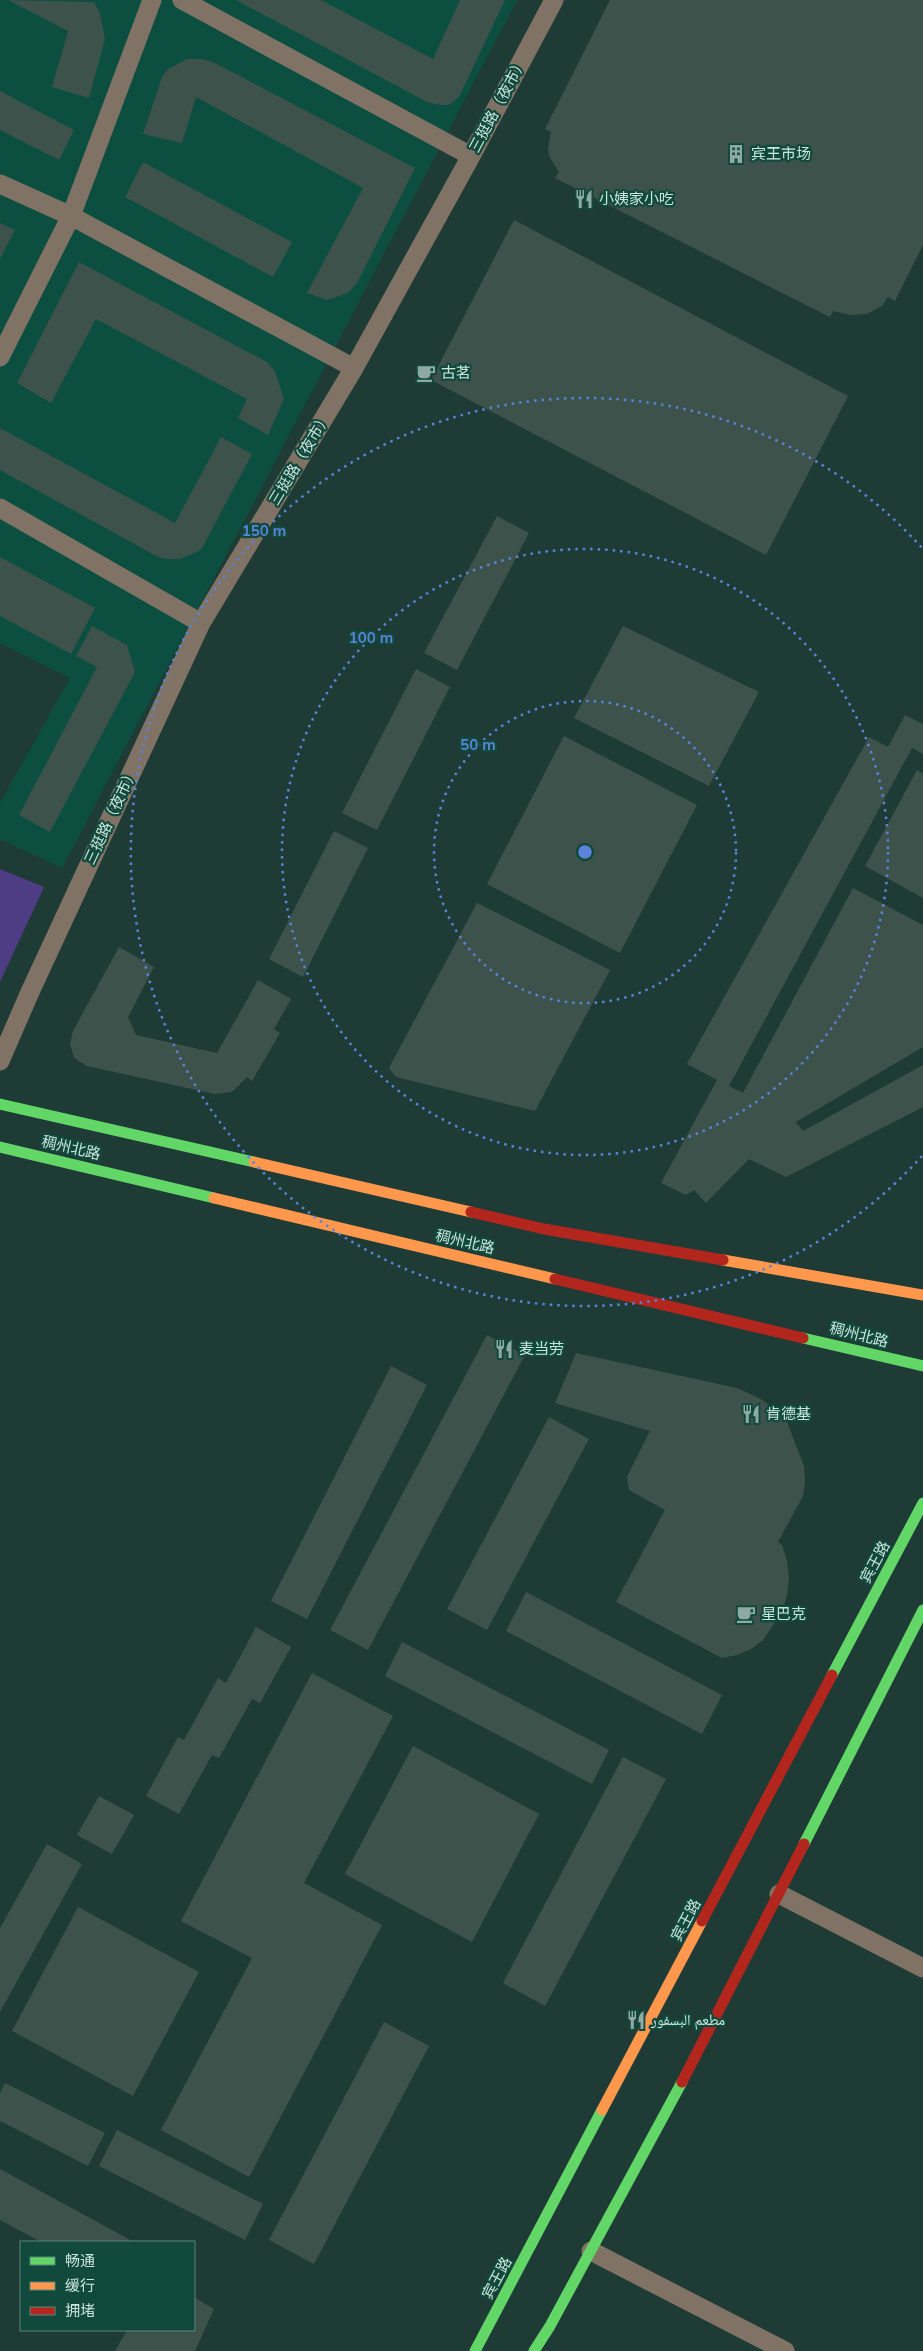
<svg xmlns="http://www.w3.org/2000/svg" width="923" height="2351" viewBox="0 0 923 2351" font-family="Mulish,'Noto Naskh Arabic','Noto Sans SC',sans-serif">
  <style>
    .built { fill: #0c4f41 }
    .park { fill: #4e3d85 }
    .building { fill: #3c524a }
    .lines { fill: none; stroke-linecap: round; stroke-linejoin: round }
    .street { stroke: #807265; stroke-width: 19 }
    .fast { stroke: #63d668; stroke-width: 11 }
    .slow { stroke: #ff974d; stroke-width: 11 }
    .jam { stroke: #b3261e; stroke-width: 11 }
    .ring { fill: none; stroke: #5a83d9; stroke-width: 2.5; stroke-dasharray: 2.5 5 }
    .labels { text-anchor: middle; stroke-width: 4.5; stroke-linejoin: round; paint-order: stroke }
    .street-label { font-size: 15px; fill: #cae5dc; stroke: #11493c }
    .poi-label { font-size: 15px; fill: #cae5dc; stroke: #11493c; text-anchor: start }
    .centre { fill: #5a83d9; stroke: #11493c; stroke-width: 2.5 }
    .ring-label { font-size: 15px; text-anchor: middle; font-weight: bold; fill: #5a83d9; stroke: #11493c; stroke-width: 4.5; stroke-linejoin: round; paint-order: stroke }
  </style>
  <rect width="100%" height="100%" fill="#1e3c35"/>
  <path class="built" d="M0 0H517L62 868 0 839V803L70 678 0 643Z"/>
  <path class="park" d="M0 869 44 887 0 982Z"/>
  <path class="building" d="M8 0 94 2 100 13 105 39 89 98 52 87 68 31Z
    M236 0H321L433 59 460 0H505L459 97 449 105H440L427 102Z
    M610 0H923V245L895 301 888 297 882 306 867 314 850 315 833 311 830 317 555 178 559 172 550 158 548 149 551 132 545 129Z
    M187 59H201L213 62 415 168 357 283 348 293 327 300 307 293 363 188 196 97 182 143 143 134 162 77 168 69Z
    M0 91 74 130 59 160 0 130Z
    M143 162 292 242 273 277 125 197Z
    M514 220 848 396 766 555 431 380Z
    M0 223 15 230 0 259Z
    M79 262 267 362 275 371 284 399 268 435 238 418 247 399 96 319 51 403 17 383Z
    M0 428 175 523 221 437 252 454 201 550 180 559H168L158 557 0 470Z
    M497 516 529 533 457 670 424 653Z
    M0 557 95 608 71 654 0 616Z
    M92 626 127 645 135 672 50 832 19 815 97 667 76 656Z
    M623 626 759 692 709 786 574 718Z
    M416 669 450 687 377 830 342 813Z
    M905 715 923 724V754L912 748 729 1086 743 1093 853 888 923 925V1047L796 1122 803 1131 923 1065V1107L786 1177 749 1159 706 1203 694 1190 686 1195 661 1183 717 1080 687 1064 869 737 888 747Z
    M564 736 697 805 620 953 487 884Z
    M917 770 923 774V898L865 866Z
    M334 831 368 848 303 977 269 959Z
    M477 903 610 970 535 1111 396 1077 389 1068Z
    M119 947 154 967 128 1017 136 1035 217 1053 258 980 291 999 274 1029 280 1033 252 1081 247 1077 232 1092 215 1094 87 1066 74 1058 70 1044 73 1031Z
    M487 1335 525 1355 368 1650 330 1630Z
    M576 1353 737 1388 761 1399 776 1410 787 1422 804 1466 805 1482 803 1496 778 1542 782 1545 787 1561 789 1578 787 1595 782 1612 763 1640 751 1649 737 1655 722 1658 616 1602 665 1510 629 1490 627 1477 650 1431 555 1403Z
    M391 1366 427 1385 307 1619 271 1601Z
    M549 1417 589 1439 487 1630 447 1609Z
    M526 1592 722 1695 702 1734 506 1631Z
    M256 1627 291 1647 260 1703 252 1699 219 1758 212 1755 179 1814 146 1796 178 1737 184 1740 218 1678 226 1683Z
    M402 1642 609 1750 592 1784 385 1676Z
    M312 1673 393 1716 304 1883 382 1925 249 2177 161 2130 252 1958 181 1921Z
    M413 1746 539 1814 472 1942 345 1874Z
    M623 1757 666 1779 545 2006 503 1983Z
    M99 1796 134 1815 112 1854 77 1835Z
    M47 1844 82 1864 0 2012V1928Z
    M78 1907 199 1972 133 2096 12 2031Z
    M384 2022 429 2046 314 2264 269 2240Z
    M5 2083 105 2133 88 2166 0 2121V2093Z
    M117 2130 263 2204 245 2240 99 2166Z
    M0 2169 134 2242H41L0 2220Z
    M194 2297 214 2309 195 2351H115L127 2330H194Z"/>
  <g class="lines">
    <path class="street" d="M182 0 471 156
      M0 184 71 216 354 368
      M0 357 71 216 152 0
      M0 508 201 623
      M0 1061 30 992 201 623 354 368 471 156 554 0
      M779 1894 923 1968
      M591 2251 785 2351"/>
    <path class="fast" d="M0 1104 254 1162
      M0 1147 214 1198
      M803 1338 923 1366
      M832 1675 923 1503
      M804 1844 923 1610
      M475 2351 602 2110
      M534 2351 550 2326 682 2082"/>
    <path class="slow" d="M254 1162 471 1212
      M214 1198 555 1279
      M723 1260 923 1295
      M602 2110 702 1921"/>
    <path class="jam" d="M471 1212 544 1229 723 1260
      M555 1279 803 1338
      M702 1921 832 1675
      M682 2082 804 1844"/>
  </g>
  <g class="ring">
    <circle cx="585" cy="852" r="151"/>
    <circle cx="585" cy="852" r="303"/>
    <path d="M922 1156A454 454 0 1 1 922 548"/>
  </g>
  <defs>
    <g id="building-bare" transform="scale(1.5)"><path d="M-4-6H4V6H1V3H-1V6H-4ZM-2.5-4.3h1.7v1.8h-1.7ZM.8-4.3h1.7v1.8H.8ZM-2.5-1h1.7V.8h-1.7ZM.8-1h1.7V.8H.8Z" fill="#8eaaa2" stroke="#11493c" stroke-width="2.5" paint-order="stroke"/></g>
    <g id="restaurant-bare" transform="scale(1.5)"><path d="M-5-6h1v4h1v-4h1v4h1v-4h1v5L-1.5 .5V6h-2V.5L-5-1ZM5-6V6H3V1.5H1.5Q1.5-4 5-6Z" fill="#8eaaa2" stroke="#11493c" stroke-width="2.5" paint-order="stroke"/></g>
    <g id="cafe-bare" transform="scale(1.5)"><path d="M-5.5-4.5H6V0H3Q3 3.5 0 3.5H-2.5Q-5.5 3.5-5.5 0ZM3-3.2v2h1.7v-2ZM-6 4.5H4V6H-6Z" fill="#8eaaa2" stroke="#11493c" stroke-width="2.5" paint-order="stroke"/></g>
  </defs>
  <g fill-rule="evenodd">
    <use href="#building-bare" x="736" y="154"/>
    <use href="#restaurant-bare" x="584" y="199"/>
    <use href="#cafe-bare" x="426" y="373"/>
    <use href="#restaurant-bare" x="504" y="1349"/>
    <use href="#restaurant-bare" x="751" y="1414"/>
    <use href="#cafe-bare" x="746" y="1614"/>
    <use href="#restaurant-bare" x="636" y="2020"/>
  </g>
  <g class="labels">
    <g class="street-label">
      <text transform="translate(498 105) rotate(-62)" y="5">三挺路（夜市）</text>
      <text transform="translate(300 459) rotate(-59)" y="5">三挺路（夜市）</text>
      <text transform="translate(111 816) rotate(-65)" y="5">三挺路（夜市）</text>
      <text transform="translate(71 1148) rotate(13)" y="5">稠州北路</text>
      <text transform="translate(465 1242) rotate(13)" y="5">稠州北路</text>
      <text transform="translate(859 1335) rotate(14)" y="5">稠州北路</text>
      <text transform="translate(875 1562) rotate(-62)" y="5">宾王路</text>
      <text transform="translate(686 1920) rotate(-62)" y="5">宾王路</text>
      <text transform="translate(497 2278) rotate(-62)" y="5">宾王路</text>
    </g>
    <g class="poi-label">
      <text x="751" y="159">宾王市场</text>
      <text x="599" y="204">小姨家小吃</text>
      <text x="441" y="378">古茗</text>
      <text x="519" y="1354">麦当劳</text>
      <text x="766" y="1419">肯德基</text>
      <text x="761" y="1619">星巴克</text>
      <text x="651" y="2025">مطعم البسفور</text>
    </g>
  </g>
  <circle cx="585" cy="852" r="8" class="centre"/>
  <g class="ring-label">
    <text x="264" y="536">150 m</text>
    <text x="371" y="643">100 m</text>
    <text x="478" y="750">50 m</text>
  </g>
  <rect x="20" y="2241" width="175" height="90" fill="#11493c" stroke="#5b877c"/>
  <rect x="30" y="2257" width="25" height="8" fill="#63d668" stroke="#5b877c"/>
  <text x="65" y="2266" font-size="15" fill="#cae5dc">畅通</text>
  <rect x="30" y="2282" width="25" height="8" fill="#ff974d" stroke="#5b877c"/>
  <text x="65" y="2291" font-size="15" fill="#cae5dc">缓行</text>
  <rect x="30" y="2307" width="25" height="8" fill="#b3261e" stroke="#5b877c"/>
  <text x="65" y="2316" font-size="15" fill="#cae5dc">拥堵</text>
</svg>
